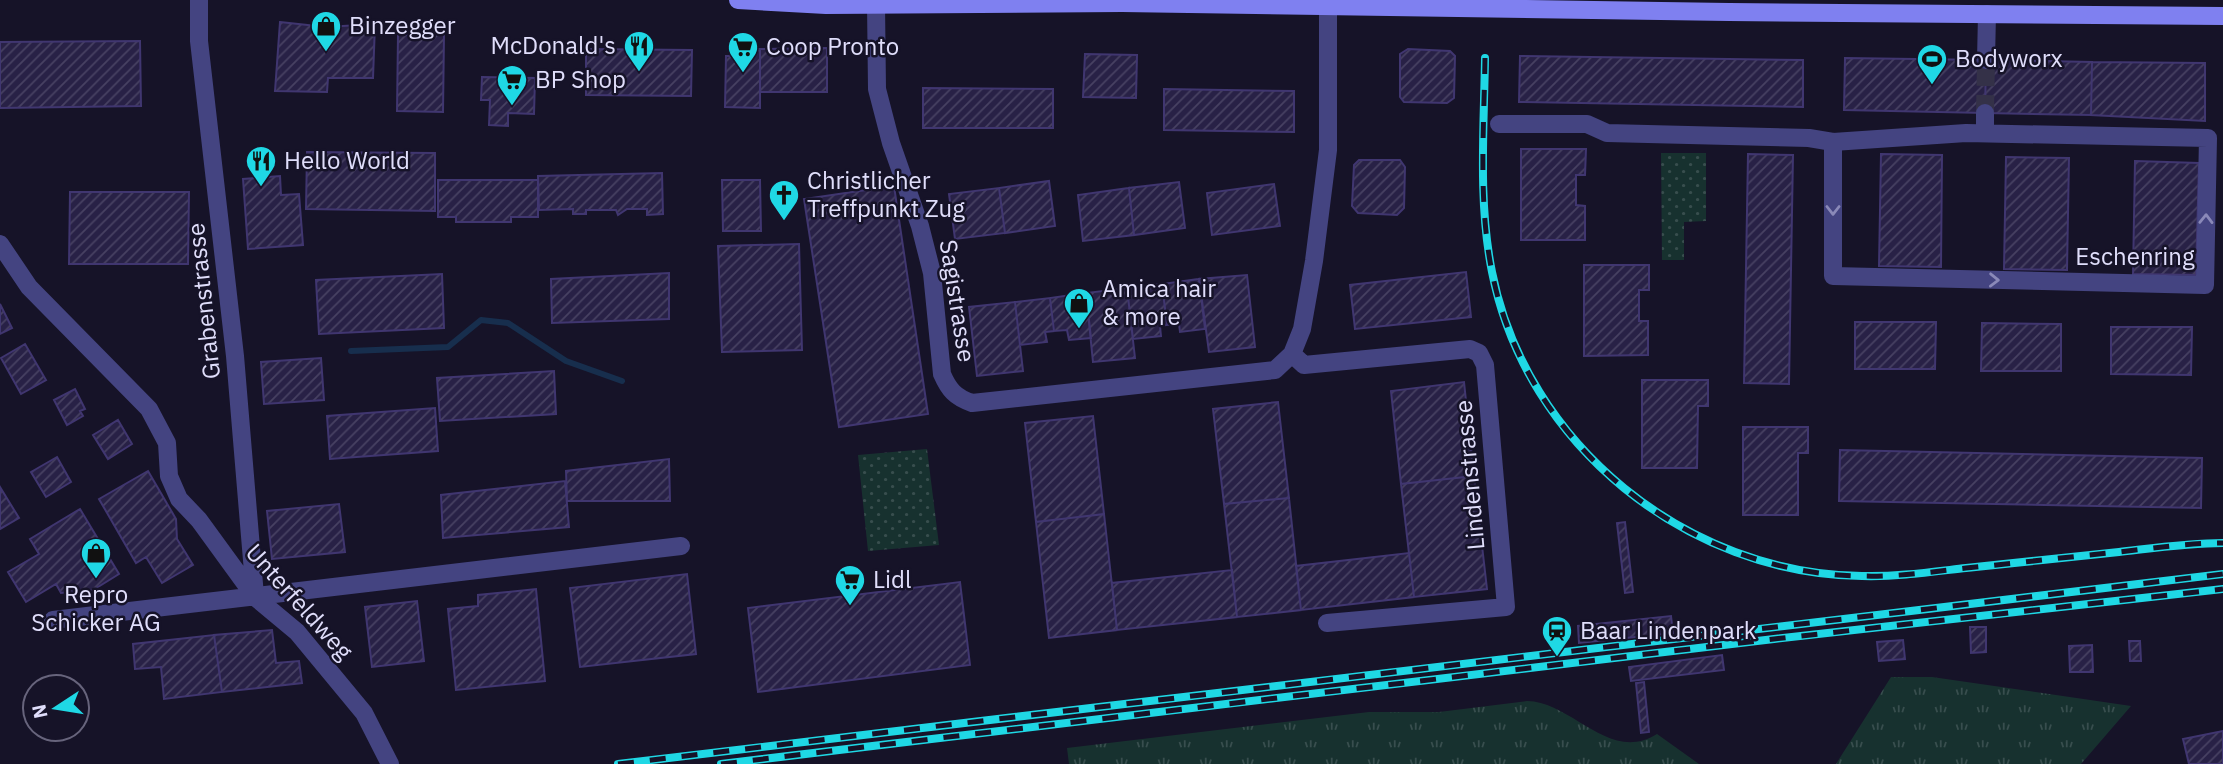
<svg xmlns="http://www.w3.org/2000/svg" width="2223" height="764" viewBox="0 0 2223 764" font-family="'IBM Plex Sans',sans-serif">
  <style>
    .grass { fill: url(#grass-tufts) }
    .park { fill: url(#park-dots) }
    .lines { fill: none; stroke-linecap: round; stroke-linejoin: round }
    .stream { stroke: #172e4d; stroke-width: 6 }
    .building { fill: url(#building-hatch); stroke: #403670; stroke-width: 2 }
    .minor-tunnel { stroke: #343148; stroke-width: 18; stroke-dasharray: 18 9; stroke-linecap: butt }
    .minor { stroke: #444481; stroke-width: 18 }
    .secondary { stroke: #7f80f0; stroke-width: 18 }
    .rail-casing { stroke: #1fd8e5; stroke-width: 8 }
    .rail { stroke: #161328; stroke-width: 5; stroke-dasharray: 16; stroke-linecap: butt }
    .oneway { stroke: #8a89b8 }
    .labels { text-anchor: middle; stroke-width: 5; stroke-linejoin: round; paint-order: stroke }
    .poi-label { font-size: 24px; fill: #e0defb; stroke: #161328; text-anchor: start }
    .street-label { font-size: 24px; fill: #e0defb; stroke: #161328 }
  </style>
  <defs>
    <pattern id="grass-tufts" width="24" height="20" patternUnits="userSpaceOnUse" patternTransform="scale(1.75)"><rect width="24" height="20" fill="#17312f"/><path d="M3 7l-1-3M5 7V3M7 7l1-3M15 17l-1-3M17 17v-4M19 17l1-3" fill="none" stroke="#384e4e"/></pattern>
    <pattern id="park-dots" width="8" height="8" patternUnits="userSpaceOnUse" patternTransform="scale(1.75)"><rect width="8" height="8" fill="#17312f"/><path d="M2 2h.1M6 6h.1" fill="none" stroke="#384e4e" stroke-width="1.8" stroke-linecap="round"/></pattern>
    <pattern id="building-hatch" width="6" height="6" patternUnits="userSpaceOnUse" patternTransform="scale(1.75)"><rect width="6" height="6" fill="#282146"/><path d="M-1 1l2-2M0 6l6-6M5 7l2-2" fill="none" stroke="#474162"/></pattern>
  </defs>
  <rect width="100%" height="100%" fill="#161328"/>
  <path class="grass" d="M1891 677H1932L2131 706 2081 764H1836Z
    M1527 701C1573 702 1609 764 1657 734L1699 764H1069L1067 748 1369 712H1439Z"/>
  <path class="park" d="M1661 153H1706V221L1684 222V260H1662Z
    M927 449 939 545 868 551 858 455Z"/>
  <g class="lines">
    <path class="stream" d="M351 351 448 347 481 320 508 323 566 361 622 381"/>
  </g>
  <path class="building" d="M280 22 326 27 375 24 373 78H328L327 92 275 91Z
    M398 35H444L443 112 397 111Z
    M140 41 141 106 0 108V42Z
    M827 48V92H760V49Z
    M586 49 692 50 691 96 586 95Z
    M742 49H760V108L725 107 726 56H742Z
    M1408 49 1450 51 1455 56 1454 98 1447 103 1404 102 1400 97V54Z
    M1085 54 1137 55 1136 98 1083 97Z
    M1520 56 1803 60V107L1519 102Z
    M1845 58 1986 60 1985 113 1844 110Z
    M1986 60 2092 62 2091 115 1985 113Z
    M2092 62 2205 63V121L2091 115Z
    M482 77 535 78 534 114 508 113V126L489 125 490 100H481Z
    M923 88 1053 89V128H923Z
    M1164 89 1294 91V132L1164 130Z
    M1521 149H1586L1585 175H1576V205L1585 206V240H1521Z
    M307 152 435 153V211L306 209Z
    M1748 154 1793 155 1789 384 1744 383Z
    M1881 154 1942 155 1941 267 1879 266Z
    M2006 157 2069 158 2067 270 2004 269Z
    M1359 160H1400L1405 167 1404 208 1397 215 1358 213 1352 206 1354 165Z
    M2135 161 2199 163 2196 275 2133 274Z
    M662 173 663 214 647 215V209H627L618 215 616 210H586V214H573V209L539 210 538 176Z
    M280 176 281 195 299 194 303 245 248 249 243 179Z
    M438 180H538V217H511V222H456V217H438Z
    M722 180H760L761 231H723Z
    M1049 181 1055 226 1005 233 999 188Z
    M1179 182 1185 228 1134 235 1129 188Z
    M1274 184 1280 226 1212 235 1207 193Z
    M894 186 928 414 839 427 804 199Z
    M999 188 1005 233 955 239 949 194Z
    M1129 188 1134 235 1083 241 1078 195Z
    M70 192H189L188 264H69Z
    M799 244 802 350 722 352 718 246Z
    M1584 265H1649V290H1639V321H1648V355L1584 356Z
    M1466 272 1471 317 1355 329 1350 285Z
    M669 273V319L552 323 551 279Z
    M442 274 444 328 319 334 316 280Z
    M1247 275 1255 347 1209 352 1199 279Z
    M1199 279 1205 329 1180 332 1179 324 1167 325 1162 284Z
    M1162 284 1167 325 1160 326 1161 336 1133 339 1127 288Z
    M1127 288 1135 358 1093 362 1086 293Z
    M1086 293 1091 338 1069 340 1067 330 1054 331 1050 298Z
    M1050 298 1054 331 1045 332 1047 342 1020 345 1015 302Z
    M1015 302 1023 371 977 376 969 307Z
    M0 304 12 328 0 334Z
    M1855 322H1936L1935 369H1855Z
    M1982 323 2061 324V371H1981Z
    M2111 327H2192L2191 375 2111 374Z
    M25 344 46 380 21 394 1 358Z
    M321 358 324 400 264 404 261 362Z
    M554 371 556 414 440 421 437 378Z
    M1642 380H1708V406H1698L1697 468H1642Z
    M1464 382 1474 476 1401 484 1391 391Z
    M75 389 85 409 80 411 83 416 67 425 54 400Z
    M1278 402 1289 498 1224 504 1213 409Z
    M435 408 438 451 330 459 327 416Z
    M1093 416 1104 514 1036 522 1025 423Z
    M118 420 132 444 108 459 93 435Z
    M1743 427H1808V453H1798V515H1743Z
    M1840 450 2202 458 2201 508 1839 501Z
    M57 457 71 482 46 497 31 472Z
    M669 459 670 501H567L566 471Z
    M148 471 176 519 177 539 193 565 162 583 146 557 136 563 99 499Z
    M1474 476 1487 589 1414 597 1401 484Z
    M565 481 569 527 443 538 441 495Z
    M0 487 19 518 0 529Z
    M1289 498 1301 610 1237 617 1224 504Z
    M339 504 345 552 272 559 267 511Z
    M80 509 119 574 93 590 61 593 56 584 26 602 8 572 39 554 30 539Z
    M1104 514 1117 630 1049 638 1036 522Z
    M1625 522 1633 592 1625 593 1617 523Z
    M1409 553 1414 597 1301 610 1296 566Z
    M1232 570 1237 617 1117 630 1112 583Z
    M687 574 696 654 580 667 570 588Z
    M960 582 970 665 758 692 748 608Z
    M536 589 545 681 456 690 448 609 478 606V595Z
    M417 601 424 661 372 667 365 607Z
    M1671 616 1673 633 1579 643 1578 626Z
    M1970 627H1986V652L1971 653Z
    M272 630 276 663 299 661 302 683 222 692 214 635Z
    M214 635 222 692 164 699 161 667 135 669 133 644Z
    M1903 640 1905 659 1879 661 1877 642Z
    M2129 641H2140L2141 661H2130Z
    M2092 645 2093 672H2070L2069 646Z
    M1722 655 1724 670 1631 681 1629 667Z
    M1644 682 1649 732 1641 733 1636 683Z
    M2223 731V764H2189L2183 739Z"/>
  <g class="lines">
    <path class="minor-tunnel" d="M1985 113 1986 60"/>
    <path class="minor" d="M199 0V41L235 356 255 596
      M876 4 877 89 891 143 920 226 932 273 942 374C949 390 955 397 972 403L1275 370 1292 354
      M1986 60 1987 14
      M1499 124H1587L1607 133 1809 138 1833 142 1966 133 2208 138 2205 285 1833 276V142
      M1985 133V113
      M0 244 29 287 149 409 167 443 169 476 179 499 199 520 255 597 297 632 364 713 390 764
      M53 620 681 546
      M1327 623 1506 607 1485 365 1479 353 1470 349 1304 365 1292 354 1302 329 1314 261 1328 150V6"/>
    <path class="secondary" d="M738 0 826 5 1122 3 1729 12 2223 16"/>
    <g class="rail-casing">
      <path id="rail" d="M1485 58C1484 129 1478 202 1492 272 1526 445 1687 574 1862 576 1897 577 1931 572 1966 568 2017 563 2068 557 2119 552 2154 548 2188 543 2223 543
        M618 764 2223 574
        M721 764 1774 639 2223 589"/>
    </g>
    <use href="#rail" class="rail"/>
  </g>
  <defs><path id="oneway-chevron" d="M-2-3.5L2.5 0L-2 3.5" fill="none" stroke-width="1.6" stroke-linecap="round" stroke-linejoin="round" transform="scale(1.75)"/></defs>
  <g class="oneway">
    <use href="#oneway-chevron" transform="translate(1833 210) rotate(90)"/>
    <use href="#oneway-chevron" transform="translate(2206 219) rotate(-89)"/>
    <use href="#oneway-chevron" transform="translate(1994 280) rotate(1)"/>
  </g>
  <defs>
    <g id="shop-pin" transform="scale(1.575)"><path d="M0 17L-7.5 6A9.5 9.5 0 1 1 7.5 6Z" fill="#1fd8e5" stroke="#161328"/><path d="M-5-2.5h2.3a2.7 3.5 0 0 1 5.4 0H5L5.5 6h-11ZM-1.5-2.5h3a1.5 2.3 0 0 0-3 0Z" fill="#111"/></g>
    <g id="restaurant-pin" transform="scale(1.575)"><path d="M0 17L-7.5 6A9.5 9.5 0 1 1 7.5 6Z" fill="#1fd8e5" stroke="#161328"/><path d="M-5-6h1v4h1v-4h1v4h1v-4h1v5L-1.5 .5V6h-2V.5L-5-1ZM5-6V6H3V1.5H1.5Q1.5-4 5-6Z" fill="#111"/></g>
    <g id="supermarket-pin" transform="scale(1.575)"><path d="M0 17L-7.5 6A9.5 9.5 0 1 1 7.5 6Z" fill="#1fd8e5" stroke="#161328"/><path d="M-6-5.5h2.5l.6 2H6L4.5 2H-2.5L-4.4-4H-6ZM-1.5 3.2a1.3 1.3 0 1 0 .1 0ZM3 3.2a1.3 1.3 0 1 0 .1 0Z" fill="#111"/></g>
    <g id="stadium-pin" transform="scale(1.575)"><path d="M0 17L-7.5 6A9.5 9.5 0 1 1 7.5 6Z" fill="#1fd8e5" stroke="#161328"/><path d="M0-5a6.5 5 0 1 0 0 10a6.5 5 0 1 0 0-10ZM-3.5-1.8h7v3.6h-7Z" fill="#111"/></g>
    <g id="church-pin" transform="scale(1.575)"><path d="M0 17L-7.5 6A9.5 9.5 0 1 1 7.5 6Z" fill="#1fd8e5" stroke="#161328"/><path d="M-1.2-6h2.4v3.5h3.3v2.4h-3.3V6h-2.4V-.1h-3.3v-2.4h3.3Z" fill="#111"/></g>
    <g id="station-pin" transform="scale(1.575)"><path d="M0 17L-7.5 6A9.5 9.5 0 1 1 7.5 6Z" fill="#1fd8e5" stroke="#161328"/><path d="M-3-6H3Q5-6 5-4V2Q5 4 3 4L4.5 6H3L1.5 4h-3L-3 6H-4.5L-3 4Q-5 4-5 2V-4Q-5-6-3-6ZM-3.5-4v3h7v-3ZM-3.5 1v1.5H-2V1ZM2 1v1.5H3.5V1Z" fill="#111"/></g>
  </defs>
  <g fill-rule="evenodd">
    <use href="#shop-pin" x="326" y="26"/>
    <use href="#restaurant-pin" x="639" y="46"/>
    <use href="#supermarket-pin" x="743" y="47"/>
    <use href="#stadium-pin" x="1932" y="59"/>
    <use href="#supermarket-pin" x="512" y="80"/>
    <use href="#restaurant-pin" x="261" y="161"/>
    <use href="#church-pin" x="784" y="195"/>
    <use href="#shop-pin" x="1079" y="303"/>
    <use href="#shop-pin" x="96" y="553"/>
    <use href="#supermarket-pin" x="850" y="580"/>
    <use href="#station-pin" x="1557" y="631"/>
  </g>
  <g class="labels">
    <g class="poi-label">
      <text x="349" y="34">Binzegger</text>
      <text x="616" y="54" text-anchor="end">McDonald's</text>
      <text x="766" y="55">Coop Pronto</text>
      <text x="1955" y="67">Bodyworx</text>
      <text x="535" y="88">BP Shop</text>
      <text x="284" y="169">Hello World</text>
      <text x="807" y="189">Christlicher<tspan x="807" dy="28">Treffpunkt Zug</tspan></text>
      <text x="1102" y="297">Amica hair<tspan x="1102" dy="28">&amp; more</tspan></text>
      <text x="873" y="588">Lidl</text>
      <text x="96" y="603" text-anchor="middle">Repro<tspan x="96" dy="28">Schicker AG</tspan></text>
      <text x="1580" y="639">Baar Lindenpark</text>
    </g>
    <g class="street-label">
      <text x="2135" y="265">Eschenring</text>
      <text transform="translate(204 301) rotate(-96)" y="8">Grabenstrasse</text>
      <text transform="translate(957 301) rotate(81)" y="8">Sagistrasse</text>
      <text transform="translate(1470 475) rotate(-95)" y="8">Lindenstrasse</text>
      <text transform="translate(299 602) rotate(48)" y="8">Unterfeldweg</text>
    </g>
  </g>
  <g transform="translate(56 708) rotate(258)"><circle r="33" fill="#161328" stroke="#67647c" stroke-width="2"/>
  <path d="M0-5L12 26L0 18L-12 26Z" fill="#1fd8e5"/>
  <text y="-10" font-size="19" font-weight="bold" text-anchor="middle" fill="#e0defb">N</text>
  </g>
</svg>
